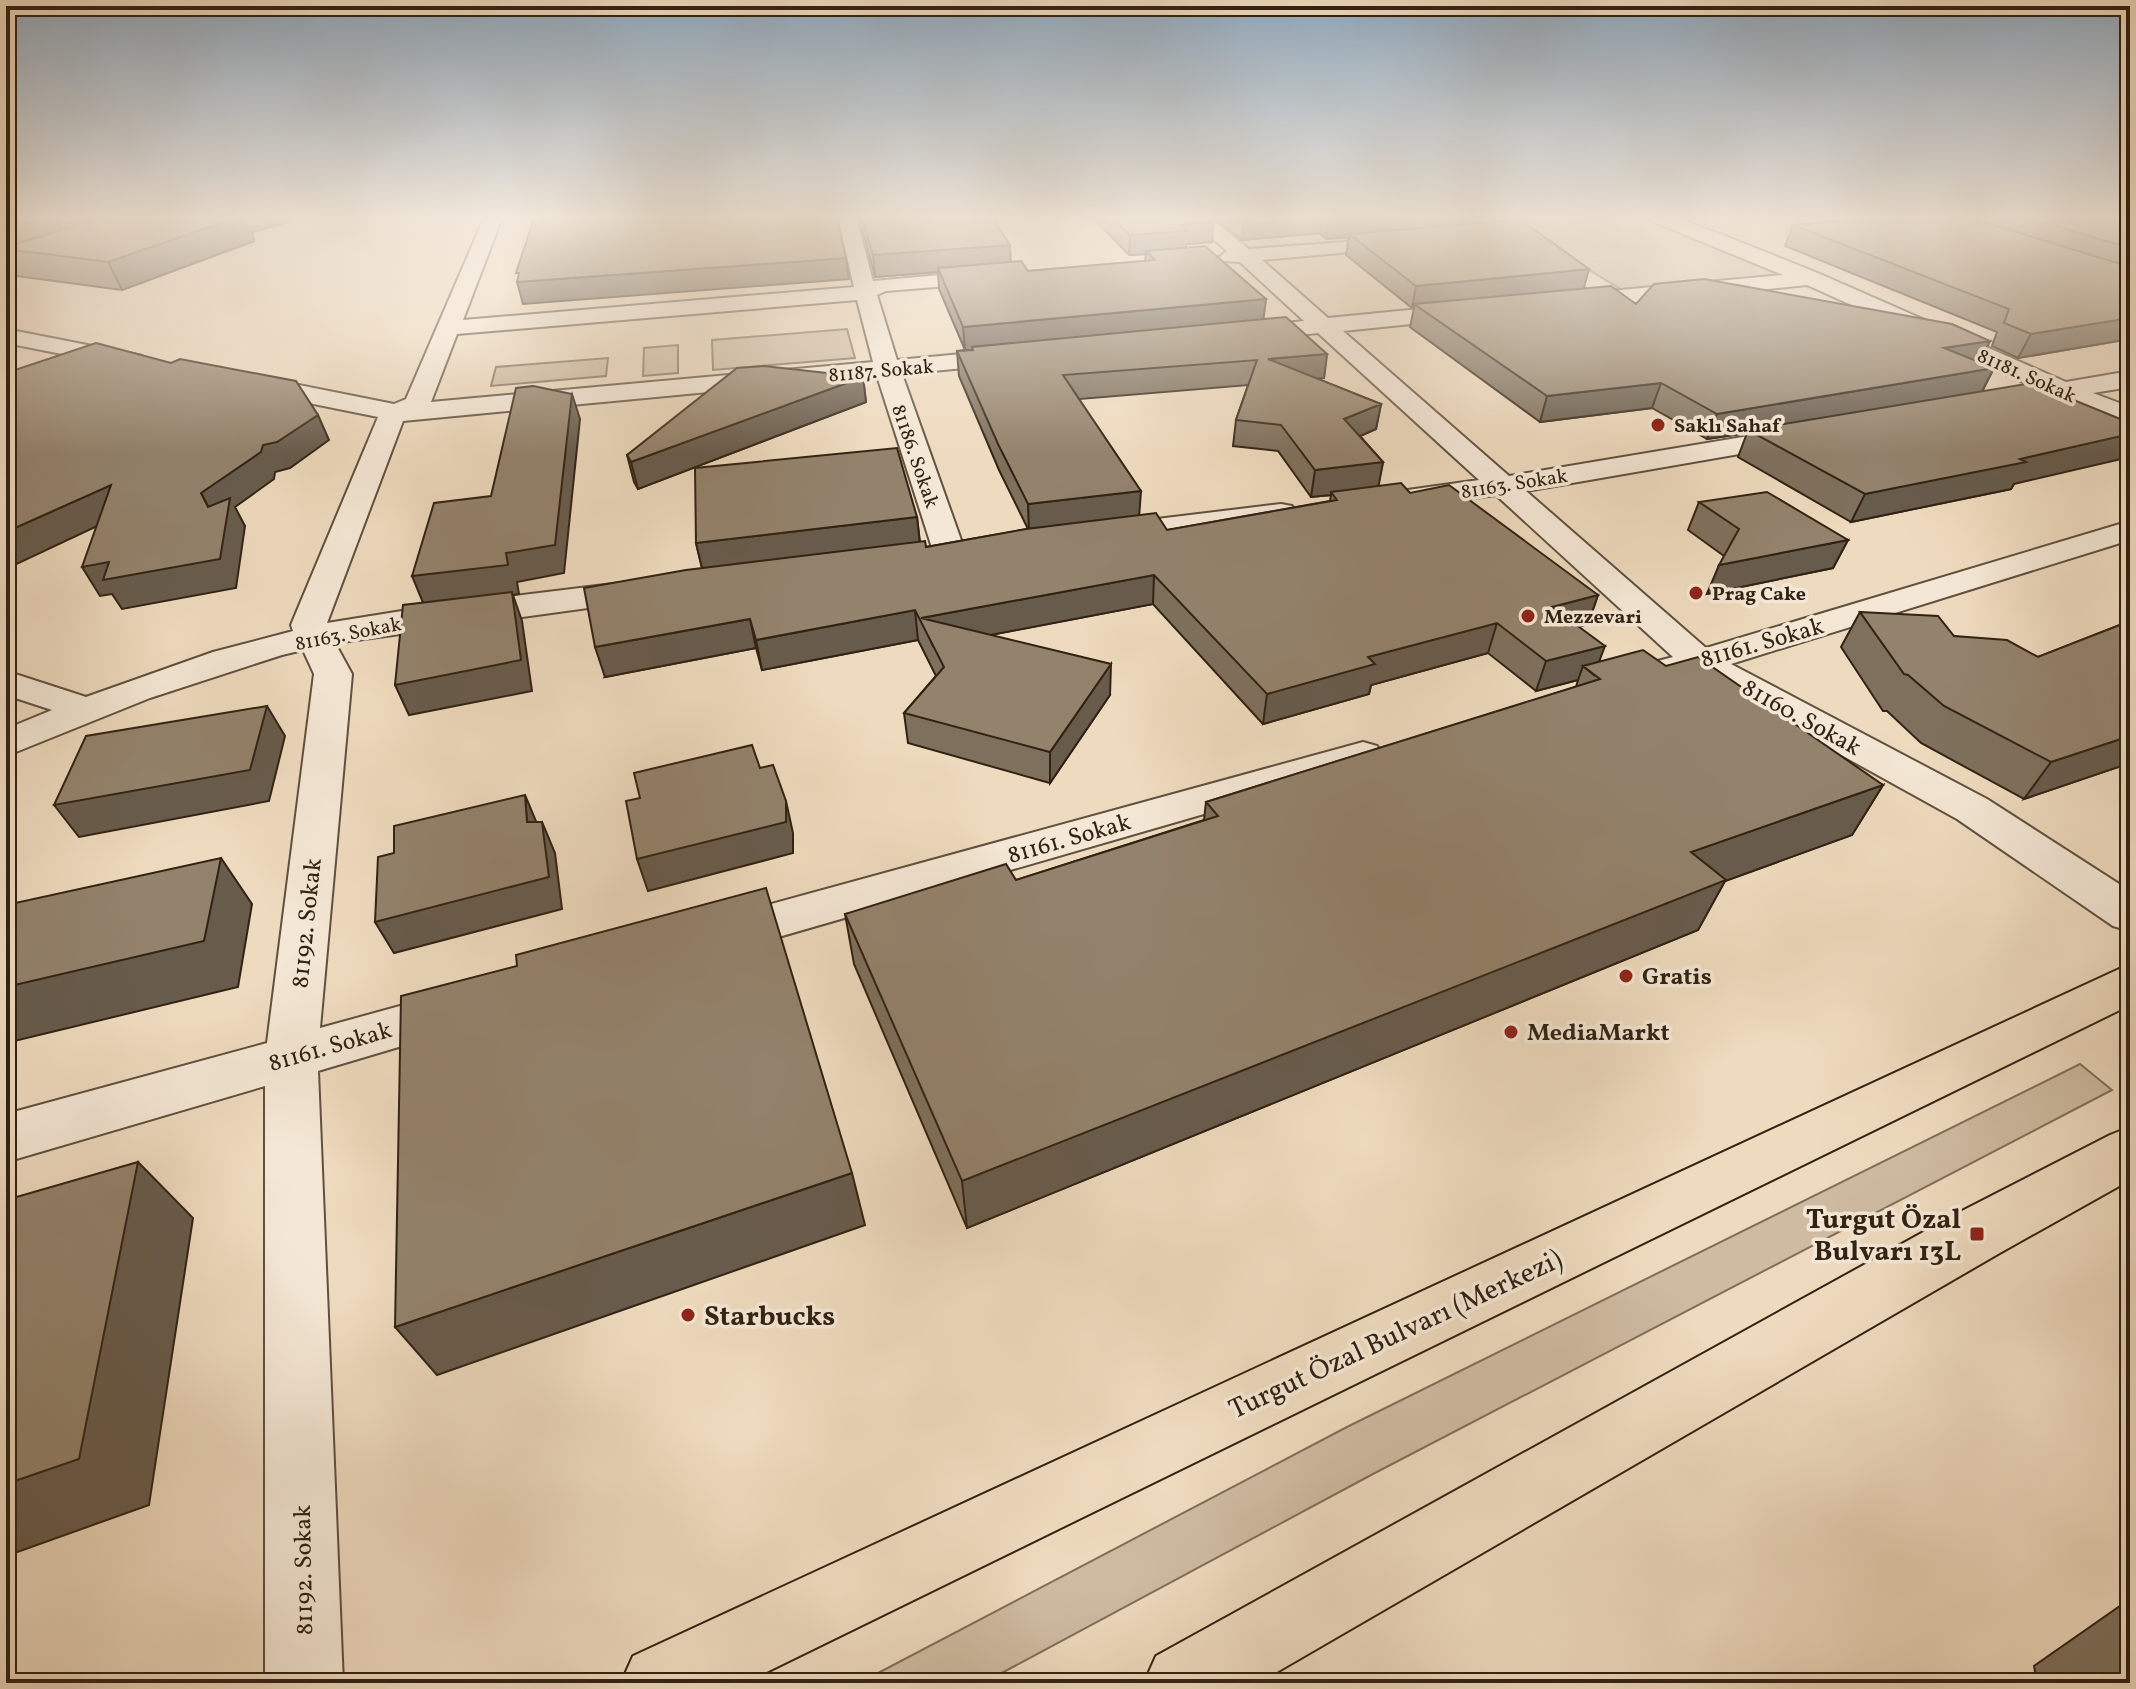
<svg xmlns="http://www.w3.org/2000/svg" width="2136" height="1689" viewBox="0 0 2136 1689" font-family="Vollkorn,serif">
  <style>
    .green { fill: #cebba1; stroke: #806e5a; stroke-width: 2 }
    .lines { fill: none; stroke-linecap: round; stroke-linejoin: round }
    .minor-casing { stroke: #60503e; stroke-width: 4 }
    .major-casing { stroke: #312213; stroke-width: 4 }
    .minor { fill: #f4e7d5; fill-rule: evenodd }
    .major { fill: #eedabe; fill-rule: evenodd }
    .wall { fill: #7e705d; stroke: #312213; stroke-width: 2; fill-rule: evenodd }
    .shaded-wall { fill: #675b4c; stroke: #312213; stroke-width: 2 }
    .building { fill: #93826c; stroke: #312213; stroke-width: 2 }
    .poi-dot { fill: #8f2418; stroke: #f4e7d5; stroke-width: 3 }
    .labels { text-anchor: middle; stroke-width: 7; stroke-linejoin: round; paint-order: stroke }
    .far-street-label { font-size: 20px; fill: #312213; stroke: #f4e7d5 }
    .far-poi-label { font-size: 20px; font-weight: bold; fill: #312213; stroke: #f4e7d5; text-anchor: start }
    .street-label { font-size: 24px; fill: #312213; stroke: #f4e7d5 }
    .poi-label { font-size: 24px; font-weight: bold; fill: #312213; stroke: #f4e7d5; text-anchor: start }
    .near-poi-label { font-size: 28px; font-weight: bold; fill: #312213; stroke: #f4e7d5; text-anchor: end }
    .near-street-label { font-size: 28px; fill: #312213; stroke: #f4e7d5 }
  </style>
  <rect width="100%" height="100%" fill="#eedabe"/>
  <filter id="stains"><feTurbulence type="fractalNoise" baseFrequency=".0025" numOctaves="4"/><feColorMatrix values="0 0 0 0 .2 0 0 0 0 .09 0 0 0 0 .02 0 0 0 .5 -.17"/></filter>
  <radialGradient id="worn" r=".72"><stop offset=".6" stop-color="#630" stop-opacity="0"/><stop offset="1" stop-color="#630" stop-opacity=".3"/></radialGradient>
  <path class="green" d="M1512 218H1648L1793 274 1624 291 1528 233Z
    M847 329 855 358 713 370 712 340Z
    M678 345V373L643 376 644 348Z
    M608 358 606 376 491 386 496 367Z
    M2080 1064 2112 1090 1373 1474 983 1683H859L1347 1427Z"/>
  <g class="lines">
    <g class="minor-casing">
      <path id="minor" d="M147 218H175L173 222 6 276V263Z
        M484 218H502L463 320 854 287 838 218H856L873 281 997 270 1008 276 997 282 886 291 877 295 897 360 1016 349 1025 351 1028 356 1025 361 1016 363 902 374 966 554 961 561 950 564 939 561 934 554 877 376 403 421 327 623 433 606 646 580 658 583 663 590 658 597 646 600 335 643 352 674 320 1028 458 990 476 996 483 1010 476 1024 318 1071 343 1683H265V1086L6 1162V1114L267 1043 314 674 303 650 282 655 150 698 6 756V729L52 710 6 695V671L86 697 213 652 293 631 291 625 378 417 244 390 235 387 231 382 235 377 244 374 394 404 406 399ZM857 300 873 362 431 402 457 334Z
        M1190 218H1210L1249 249 1414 237 1417 241 1414 245 1407 247 1262 260 1328 318 1470 304 1478 306 1481 311 1470 318 1343 331 1509 476 1803 427 1813 429 1817 435 1813 441 1803 443 1526 491 1706 648 2130 521V540L1731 664 1987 799 2130 891V931L2113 926 1957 819 1695 674 1644 687 1631 684 1625 676 1631 668 1673 657 1496 495 1397 508 1386 505 1382 499 1386 493 1479 480 1318 333 1240 341 1232 339 1228 334 1232 329 1304 321 1240 262 1222 261 1219 257 1227 251Z
        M1652 218H1678L1728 237 1820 274 2066 382 2130 371V387L2093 393 2130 407V424L2060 398 1997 409 1988 407 1984 401 1988 395 2034 387 1807 285 1566 309 1558 307 1555 302 1566 295 1783 275 1654 222Z
        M6 329 133 354 142 356 145 361 142 366 133 368 6 343Z
        M1281 504 1292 506 1296 513 1292 520 1107 543 1096 541 1091 534 1096 527 1107 525Z
        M1363 742 1377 746 1383 755 1377 764 720 954 703 948 696 936 703 924 720 918Z"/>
    </g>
    <g class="major-casing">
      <path id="major" d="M2130 964V1005L744 1683H621L633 1656Z
        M2130 1127V1180L1998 1254 1258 1683H1144L1156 1656 1956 1214 2110 1135Z"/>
    </g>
    <use href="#minor" class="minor"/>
    <use href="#major" class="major"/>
  </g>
  <path class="wall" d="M6 218H302L252 232 254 241 122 290 17 276 8 259 6 260Z
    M859 218H993L1011 262 1028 271 1145 261 1146 254 1129 255 1093 218H1208L1212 242 1186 244V247L1266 299 1263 319 1327 354 1324 378 1318 379 1381 404 1376 429 1360 436 1383 462 1378 486 1410 493 1598 595 1588 624 1579 627 1599 662 1666 666 1883 785 1852 835 1725 881 1698 930 967 1228 854 964 845 914 1016 880 1204 820 1206 802 1576 687 1578 680 1536 691 1488 653 1371 685 1369 694 1263 724 1153 604 990 635 1110 695 1050 783 908 743 904 713 936 676 918 640 762 670 756 648 605 677 702 568 696 543 917 517 920 542 926 547 1028 529 999 470 959 376 957 351 965 350 939 289 938 272 875 277ZM1248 385 1236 420 1233 446 1278 451 1311 497 1331 495 1330 501 1167 530 1139 515 1079 399Z
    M1215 218H1492L1491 222 1584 288 1636 304 1990 341 1979 362 1994 368 1982 392 2014 484 2011 489 1851 522 1738 457 1747 433 1707 439 1652 408 1540 422 1410 327 1414 308H1412L1346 255 1349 237 1326 239 1320 233 1242 240Z
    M1864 218H2130V339L2018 358 1992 346 1997 332 1785 246 1793 225Z
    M863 377 866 402 638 489 634 482 627 455Z
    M1699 502 1848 540 1833 568 1707 594 1724 556 1688 530Z
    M1860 612 2038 657 2130 621V763L2024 799 1921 743 1887 711H1883L1841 647Z
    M2130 1599V1683H2037L2034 1666Z"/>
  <path class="shaded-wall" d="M42 218H138L6 249V229Z
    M235 218H302L252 232 254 241 122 290 108 262Z
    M1272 218H1322L1320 233 1242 240 1244 220Z
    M1343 218H1492L1490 225 1349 234V237L1326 239 1329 219Z
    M1213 222 1212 242 1186 244V250L1146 251V254L1129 255 1130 235 1181 225Z
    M1010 245 1011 266 938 268V272L875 277 873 255Z
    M846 258 849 279 523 304 517 282Z
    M1589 269 1583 291 1414 304V308H1412L1416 286Z
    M1266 299 1263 322 972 347V350H965L963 327Z
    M2130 318V339L2018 358 2031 334Z
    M1990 341 1978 365 1944 348Z
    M1327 354 1324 378 1265 384 1268 359Z
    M1994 368 1981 393 1748 430 1747 433 1707 439 1717 414Z
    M863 377 866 402 638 489 631 462Z
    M1661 383 1652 408 1540 422 1547 396Z
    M572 394 580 419 564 573 517 582 519 594 513 595 522 621 532 691 409 715 395 685 424 605 412 576 506 553Z
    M1381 404 1376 429 1340 445 1344 419Z
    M318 415 329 440 290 468 275 472 274 479 235 507 245 526 236 588 122 609 112 594 100 596 82 567 215 520 201 493 263 445Z
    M2130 434V457L2014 484 2011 489 1851 522 1865 494Z
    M1383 462 1378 489 1331 492V495L1311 497 1315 470Z
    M111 485 127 512 6 569V532Z
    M1141 491 1139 518 1029 532 1028 504Z
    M917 517 920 545 703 572 696 543Z
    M1848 540 1833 568 1707 594 1719 565Z
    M1154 575 1153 604 933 646 921 618Z
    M1598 595 1588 624 1543 637 1552 607Z
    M915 610 918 640 762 670 756 640Z
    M750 619 756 648 605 677 595 647Z
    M1497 623 1488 653 1371 685 1369 694 1263 724 1267 694 1368 657Z
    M1605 646 1594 675 1583 666 1578 680 1536 691 1546 661Z
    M1111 664 1110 695 1050 783V752Z
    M267 706 285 736 269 801 79 837 54 805Z
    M2130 736V763L2024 799 2051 762Z
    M1883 785 1852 835 1725 881 1698 930 967 1228 962 1181 1691 852Z
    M525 795 538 826 527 822Z
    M786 801 793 833V853L648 891 637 859Z
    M542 822 555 853 562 909 394 953 375 922Z
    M221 858 252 904 238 987 6 1043V987Z
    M138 1162 193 1218 149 1505 6 1556V1484Z
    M852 1173 865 1225 437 1375 395 1327Z"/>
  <path class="building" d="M6 218H42L6 229Z
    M102 218H235L108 262 6 249V247Z
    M534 218H837L846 258 517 282 519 273H516Z
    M862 218H993L1010 245 873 255Z
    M1112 218H1208L1213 222 1181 225 1187 231 1130 235Z
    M1241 218H1272L1244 220Z
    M1864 218H1971L2130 267V318L2031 334 2004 323 2009 309 1793 225Z
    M2027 218H2130V248Z
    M1521 220 1589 269 1416 286 1349 234Z
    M1205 246 1266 299 963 327 938 268 1021 261 1028 271 1155 260 1146 251Z
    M1704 279 1952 324 1990 341 1944 348 1994 368 1717 414 1661 383 1547 396 1414 304 1611 286 1636 304 1654 284Z
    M1286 317 1327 354 1268 359 1381 404 1344 419 1383 462 1315 470 1281 425 1236 420 1257 360 1063 375 1141 491 1028 504 998 444 957 351 973 350 972 347Z
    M96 343 171 363 180 359 296 381 318 415 277 442 263 445 261 452 201 493 208 507 230 498 220 559 103 580 109 562 82 567 111 485 6 532V373Z
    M764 366 863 377 631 462 627 455 737 368Z
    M2032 383 2130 423V434L2020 459 2026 462 1865 494 1748 430Z
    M533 386 572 394 555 545 506 553 508 565 412 576 434 503 491 496 516 388Z
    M897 448 917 517 696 543 695 468Z
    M1401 483 1410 493 1449 485 1598 595 1552 607 1605 646 1546 661 1497 623 1368 657 1375 664 1267 694 1154 575 921 618 1111 664 1050 752 904 713 944 667 915 610 756 640 750 619 595 647 584 588 686 570 925 541 926 547 1026 529 1156 513 1167 530 1337 500 1331 492Z
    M1767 492 1848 540 1719 565 1739 529 1699 502Z
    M512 592 521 660 395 685 403 605Z
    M1860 612 1938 616 1954 636 2007 640 2038 657 2130 621V736L2051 762 1944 706 1908 675 1904 674Z
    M1643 650 1666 666 1698 657 1883 785 1691 852 1726 880 962 1181 845 914 1006 864 1016 880 1218 816 1206 802 1600 679 1583 666Z
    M267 706 250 770 54 805 86 736Z
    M752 745 760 768 773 765 786 801V822L637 859 626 801 640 798 634 773Z
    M525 795 527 822H542L549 877 375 922 378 857 394 853V826Z
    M221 858 204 941 6 987V905Z
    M766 888 852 1173 395 1327 401 996 517 966 516 955Z
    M138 1162 79 1459 6 1484V1200Z"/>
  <linearGradient id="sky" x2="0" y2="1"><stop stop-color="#91aac0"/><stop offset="0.48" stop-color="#f7eee2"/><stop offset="1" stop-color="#f7eee2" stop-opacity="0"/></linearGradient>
  <rect width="2136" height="454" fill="url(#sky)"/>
  <g class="poi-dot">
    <circle cx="1658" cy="425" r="8"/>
    <circle cx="1696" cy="593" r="8"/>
    <circle cx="1528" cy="616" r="8"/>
    <circle cx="1626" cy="976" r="8"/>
    <circle cx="1511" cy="1032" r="8"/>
    <rect x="1969" y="1226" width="16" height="16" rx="4"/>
    <circle cx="688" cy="1315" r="8"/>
  </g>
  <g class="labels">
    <g class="far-street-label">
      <text transform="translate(881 370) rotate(-5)" y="7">81187. Sokak</text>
      <text transform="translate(2027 375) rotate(24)" y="7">81181. Sokak</text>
      <text transform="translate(916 456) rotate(71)" y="7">81186. Sokak</text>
      <text transform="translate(1514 483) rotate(-9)" y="7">81163. Sokak</text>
      <text transform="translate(348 633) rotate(-11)" y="7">81163. Sokak</text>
    </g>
    <g class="far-poi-label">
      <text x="1674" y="432">Saklı Sahaf</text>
      <text x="1712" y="600">Prag Cake</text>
      <text x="1544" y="623">Mezzevari</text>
    </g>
    <g class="street-label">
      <text transform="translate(1762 642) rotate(-16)" y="8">81161. Sokak</text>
      <text transform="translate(1802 717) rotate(29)" y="8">81160. Sokak</text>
      <text transform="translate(1069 838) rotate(-16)" y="8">81161. Sokak</text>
      <text transform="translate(306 923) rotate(-84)" y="8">81192. Sokak</text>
      <text transform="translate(330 1046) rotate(-16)" y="8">81161. Sokak</text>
      <text transform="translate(303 1570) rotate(-91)" y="8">81192. Sokak</text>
    </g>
    <g class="poi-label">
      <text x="1642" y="984">Gratis</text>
      <text x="1527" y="1040">MediaMarkt</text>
    </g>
    <g class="near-poi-label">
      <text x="1961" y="1228">Turgut Özal<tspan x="1961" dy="32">Bulvarı 13L</tspan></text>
      <text x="704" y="1325" text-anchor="start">Starbucks</text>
    </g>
    <g class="near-street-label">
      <text transform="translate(1395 1333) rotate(-25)" y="10">Turgut Özal Bulvarı (Merkezi)</text>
    </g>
  </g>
  <rect width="2136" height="1689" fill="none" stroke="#eedabe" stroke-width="32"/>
  <rect x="8" y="8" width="2120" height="1673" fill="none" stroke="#312213" stroke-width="4"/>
  <rect x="16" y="16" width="2104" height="1657" fill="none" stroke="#312213" stroke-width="2"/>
  <rect width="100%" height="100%" filter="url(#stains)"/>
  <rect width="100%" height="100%" fill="url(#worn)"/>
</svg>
